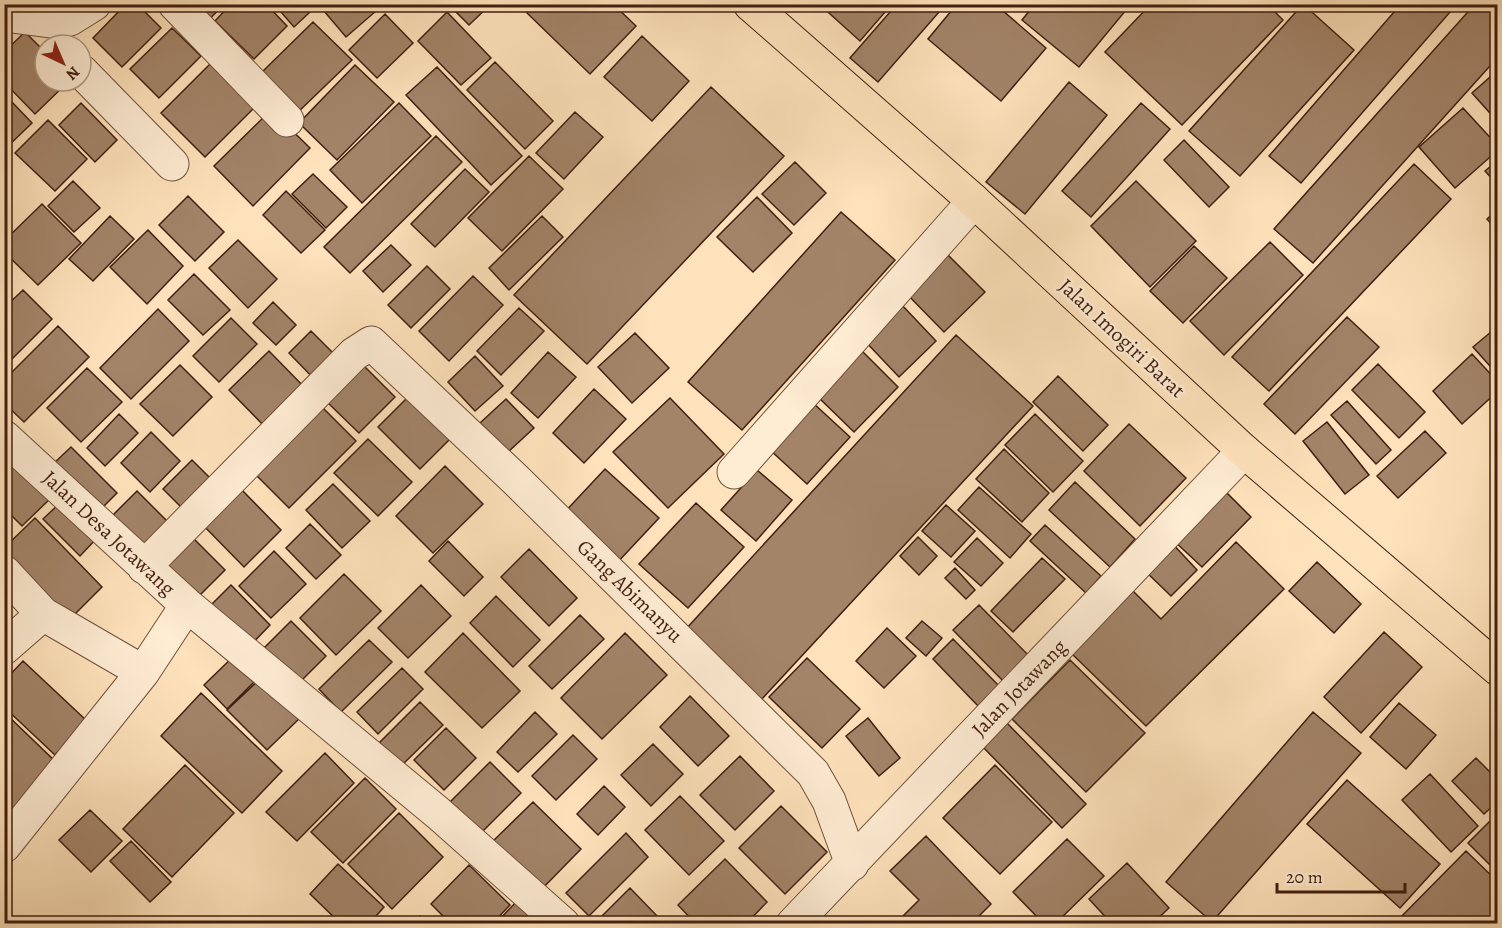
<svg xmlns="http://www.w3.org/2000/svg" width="1502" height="928" viewBox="0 0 1502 928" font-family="Alegreya,serif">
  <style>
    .building { fill: #a38469; stroke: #411f11; stroke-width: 1.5 }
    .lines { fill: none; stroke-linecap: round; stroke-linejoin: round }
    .minor-casing { stroke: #70503c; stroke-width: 35 }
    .major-casing { stroke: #411f11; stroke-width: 35 }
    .minor { stroke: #feecd3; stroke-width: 33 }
    .major { stroke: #fee2bb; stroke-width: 33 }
    .labels { text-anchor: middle; stroke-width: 5; stroke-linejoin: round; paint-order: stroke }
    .street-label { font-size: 21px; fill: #411f11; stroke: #feecd3 }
  </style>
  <rect width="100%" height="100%" fill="#fee2bb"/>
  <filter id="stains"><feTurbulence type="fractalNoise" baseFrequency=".00333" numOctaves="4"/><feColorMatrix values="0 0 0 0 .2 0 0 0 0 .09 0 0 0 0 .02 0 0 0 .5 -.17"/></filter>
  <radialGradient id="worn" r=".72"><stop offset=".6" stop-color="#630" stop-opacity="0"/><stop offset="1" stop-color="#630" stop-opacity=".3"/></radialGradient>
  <path class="building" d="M126 4H137L161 28 122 67 93 38Z
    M184 4H224L204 25Z
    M231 4H266L287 26 254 59 215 21Z
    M274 4H303L310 12 294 27Z
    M318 4H371L376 11 346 37Z
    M460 4H491L469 25 454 10Z
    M535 4H613L636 26 590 74 527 13Z
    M819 4H892L860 41Z
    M897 4H946L878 82 850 58Z
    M957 4H995L1046 48 1001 101 928 39Z
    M1035 4H1131L1079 67 1022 20Z
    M1151 4H1267L1283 20 1182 125 1105 52Z
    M1303 4 1354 50 1240 176 1189 131Z
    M1401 4H1457L1301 183 1269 156Z
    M1475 4H1498V57L1313 263 1274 229Z
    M447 12 491 58 461 85 418 41Z
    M385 14 413 43 377 78 349 50Z
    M313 22 352 60 295 115 257 77Z
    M172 28 201 56 159 98 130 69Z
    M25 32 45 52V81H69L35 114 4 82V52Z
    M642 36 689 81 652 121 604 77Z
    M214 60 257 105 205 157 161 113Z
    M495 62 553 121 525 149 467 90Z
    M355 65 394 102 337 160 299 123Z
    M437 67 522 156 491 185 406 95Z
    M1498 70V122L1472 93Z
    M1069 82 1107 115 1025 214 986 182Z
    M711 87 784 156 587 364 514 295Z
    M11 101 32 123 4 150V108Z
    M81 103 117 140 95 162 59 125Z
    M399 103 431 136 362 203 330 170Z
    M1141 103 1170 129 1091 217 1062 191Z
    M1463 108 1498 146V150L1455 188 1419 147Z
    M271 110 310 148 253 206 214 166Z
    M575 112 603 137 564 179 536 153Z
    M48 120 87 159 55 191 15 153Z
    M436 136 462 162 350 273 324 247Z
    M1184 140 1229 187 1209 207 1164 160Z
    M529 156 563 189 502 251 468 218Z
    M1498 160V185L1485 171Z
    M795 162 826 193 794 225 762 194Z
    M1414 164 1451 199 1269 391 1232 357Z
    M465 169 489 192 435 247 411 224Z
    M313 174 347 207 326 228 292 194Z
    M73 181 100 208 74 232 48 206Z
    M1136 181 1196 241 1150 287 1091 226Z
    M286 191 325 230 301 253 263 215Z
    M188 196 224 232 195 261 159 225Z
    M757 197 792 233 753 272 717 237Z
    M42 204 81 243 38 285 4 252V241Z
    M1498 209V231L1487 219Z
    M841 212 895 260 742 430 688 382Z
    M110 216 134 239 93 281 69 259Z
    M542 216 563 237 509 290 489 268Z
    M148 230 183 266 147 304 110 267Z
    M238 240 277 279 248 308 209 268Z
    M1270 242 1303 275 1224 355 1190 321Z
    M391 245 411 265 383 292 363 271Z
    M1194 246 1227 278 1183 323 1150 291Z
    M941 248 985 292 944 332 900 287Z
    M427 266 450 289 411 328 388 305Z
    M194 274 230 310 203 335 168 300Z
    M473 276 503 305 449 361 419 331Z
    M23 290 52 319 4 367V308Z
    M273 302 296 325 276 345 253 323Z
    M900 303 936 341 899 377 863 339Z
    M519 308 544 331 501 375 477 351Z
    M158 309 189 341 131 399 100 368Z
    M1347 317 1379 347 1295 434 1264 404Z
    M231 318 257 344 219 382 193 356Z
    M58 326 89 357 24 422 4 403V380Z
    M1498 326V375L1473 347Z
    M311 331 342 362 320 385 289 353Z
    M635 333 669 368 632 403 598 367Z
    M956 335 1033 406 761 700 685 630Z
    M860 349 898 387 854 432 815 394Z
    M269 351 308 391 268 430 229 390Z
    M548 352 576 377 538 418 511 393Z
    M1472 354 1498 382V391L1462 424 1433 391Z
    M475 356 503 386 475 411 448 382Z
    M1378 364 1425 412 1399 438 1352 390Z
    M180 365 212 397 173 436 140 404Z
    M363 365 395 397 359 433 326 401Z
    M87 368 122 402 81 442 47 408Z
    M1058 376 1108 425 1083 451 1033 402Z
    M594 389 626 419 584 463 553 433Z
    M411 394 453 436 420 469 378 427Z
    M311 396 356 441 289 508 245 464Z
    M670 398 724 454 668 508 613 452Z
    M506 399 534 428 508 452 480 423Z
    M1347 401 1391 450 1376 464 1331 415Z
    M812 402 850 437 807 484 769 449Z
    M119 414 138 433 105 466 87 448Z
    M1035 414 1083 461 1053 492 1005 445Z
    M1327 422 1369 475 1345 494 1303 441Z
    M1129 424 1186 478 1140 526 1084 471Z
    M1425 431 1446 453 1398 498 1377 476Z
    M151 432 180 461 150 492 121 463Z
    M368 439 412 482 378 516 334 473Z
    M4 442 55 494 22 526 4 508Z
    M71 447 117 493 96 514 50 467Z
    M1004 449 1049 493 1022 522 976 479Z
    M192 460 217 485 188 514 163 489Z
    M445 466 483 504 433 553 396 516Z
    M605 469 659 518 615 565 561 516Z
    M757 470 792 500 756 541 721 510Z
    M1075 482 1135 539 1110 567 1049 510Z
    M333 484 370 521 342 548 306 510Z
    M237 485 281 530 244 567 200 522Z
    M979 487 1031 534 1010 558 958 510Z
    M1222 488 1251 517 1202 567 1172 539Z
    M137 491 173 527 146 553 111 517Z
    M62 501 98 537 80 556 43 519Z
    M696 503 744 547 688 608 639 564Z
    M946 505 975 531 951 557 922 531Z
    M35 518 102 587 69 620 4 554V548Z
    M310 524 341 555 316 579 286 548Z
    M1045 525 1101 576 1086 593 1030 541Z
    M191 536 225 570 195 600 161 566Z
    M918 537 937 556 919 575 900 556Z
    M977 538 1003 563 981 586 954 562Z
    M448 541 483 577 464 596 429 561Z
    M1170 541 1197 570 1171 596 1142 568Z
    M1236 542 1284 589 1146 726 1069 651 1131 589 1161 619Z
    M529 549 577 598 549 626 501 577Z
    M274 551 306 584 271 618 239 586Z
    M1042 558 1065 579 1013 632 991 611Z
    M1317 562 1361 604 1334 633 1289 591Z
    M955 568 975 590 966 599 945 578Z
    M344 574 381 611 336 655 300 618Z
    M231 585 270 625 244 652 204 612Z
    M421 585 451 616 408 658 378 628Z
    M496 596 540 640 513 667 470 623Z
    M979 605 1032 659 1006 684 953 630Z
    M580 615 604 639 552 689 529 666Z
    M291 621 326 656 294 688 259 653Z
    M922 621 942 638 926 656 906 638Z
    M887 628 916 656 884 688 856 661Z
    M1384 632 1422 667 1361 733 1324 697Z
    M463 633 520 691 482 728 425 672Z
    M625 633 667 675 602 739 561 698Z
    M953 639 1000 687 979 707 933 659Z
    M369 640 392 662 341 712 319 689Z
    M239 651 262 674 227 709 204 685Z
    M807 658 860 709 822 748 769 697Z
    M1070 660 1145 733 1086 792 1012 719Z
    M23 661 87 721 55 755 4 707V681Z
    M402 668 423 689 378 734 357 712Z
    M263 676 302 716 267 750 227 710Z
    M201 693 282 771 242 813 161 736Z
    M690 696 729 736 698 766 660 727Z
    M420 702 443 725 399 768 376 746Z
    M1399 703 1436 735 1406 769 1370 737Z
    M4 712 59 765 4 821Z
    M535 712 557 734 518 772 497 752Z
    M1313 712 1361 753 1212 922 1166 882Z
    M868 718 900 758 879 776 846 736Z
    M1004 720 1086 804 1062 828 980 744Z
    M446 728 476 758 444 790 414 760Z
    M573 735 597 759 556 800 532 776Z
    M653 744 683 774 651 806 621 775Z
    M325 753 354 783 297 841 266 812Z
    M740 756 774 791 735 830 700 795Z
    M1476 758 1498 780V801L1484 814 1452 781Z
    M490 762 521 793 478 836 447 805Z
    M185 765 234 813 172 877 123 829Z
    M995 765 1052 822 1000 874 943 818Z
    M1430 774 1478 826 1451 852 1402 800Z
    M365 778 396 809 343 863 311 832Z
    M1347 780 1440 864 1400 908 1307 824Z
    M604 786 625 807 598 835 577 814Z
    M680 796 724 841 689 875 645 830Z
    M533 802 581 849 540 891 491 843Z
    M781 806 827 852 785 894 739 848Z
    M90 810 122 841 91 872 59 840Z
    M399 813 443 857 392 909 348 864Z
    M1498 813V873L1468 843Z
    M626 833 648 857 589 916 566 893Z
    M926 836 991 904 971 924H895L919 900 890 871Z
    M1067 839 1104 876 1055 924H1044L1013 892Z
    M131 841 171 882 150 902 110 861Z
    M1466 851 1498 882V924H1394Z
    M725 859 767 902 746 924H696L678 905Z
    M1127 863 1169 908 1152 924H1112L1089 899Z
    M338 864 384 907 369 924H341L310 894Z
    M469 865 510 905 492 924H451L431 904Z
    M630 888 658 917 651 924H594Z
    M520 898 539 924H495Z
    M420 916 428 924H412Z"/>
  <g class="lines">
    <g class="minor-casing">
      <path id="minor" d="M175 4 287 120
        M4 15 58 22 70 19 94 4
        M81 71 172 164
        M4 437 187 605 438 813 563 924
        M734 472 974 201
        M144 567 354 354 371 343 516 480 813 773 829 801 852 864
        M4 572 43 614 143 672
        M4 648 43 614
        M4 846 143 672 187 605
        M793 924 1244 451"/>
    </g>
    <g class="major-casing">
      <path id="major" d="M750 4 974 201 1244 451 1498 669"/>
    </g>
    <use href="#minor" class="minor"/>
    <use href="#major" class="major"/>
  </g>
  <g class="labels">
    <g class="street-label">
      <text transform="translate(1122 338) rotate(43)" y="7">Jalan Imogiri Barat</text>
      <text transform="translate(109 533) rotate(43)" y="7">Jalan Desa Jotawang</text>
      <text transform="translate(630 591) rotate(44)" y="7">Gang Abimanyu</text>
      <text transform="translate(1019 688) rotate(-46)" y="7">Jalan Jotawang</text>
    </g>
  </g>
  <rect width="1502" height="928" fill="none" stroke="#fee2bb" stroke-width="24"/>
  <rect x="6" y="6" width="1490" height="916" fill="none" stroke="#411f11" stroke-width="3"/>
  <rect x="12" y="12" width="1478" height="904" fill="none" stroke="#411f11" stroke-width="1.5"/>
  <g transform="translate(63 63) rotate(136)"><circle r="28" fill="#feecd3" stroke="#b29a85" stroke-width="1.5"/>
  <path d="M0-4.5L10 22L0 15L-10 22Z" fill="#8f2418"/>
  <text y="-9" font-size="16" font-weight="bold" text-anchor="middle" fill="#411f11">N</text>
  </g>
  <path d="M1277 883v9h128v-9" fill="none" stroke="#411f11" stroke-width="3"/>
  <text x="1286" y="883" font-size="18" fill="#411f11" stroke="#feecd3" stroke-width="4.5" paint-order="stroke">20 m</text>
  <rect width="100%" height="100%" filter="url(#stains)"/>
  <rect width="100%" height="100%" fill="url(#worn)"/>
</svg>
